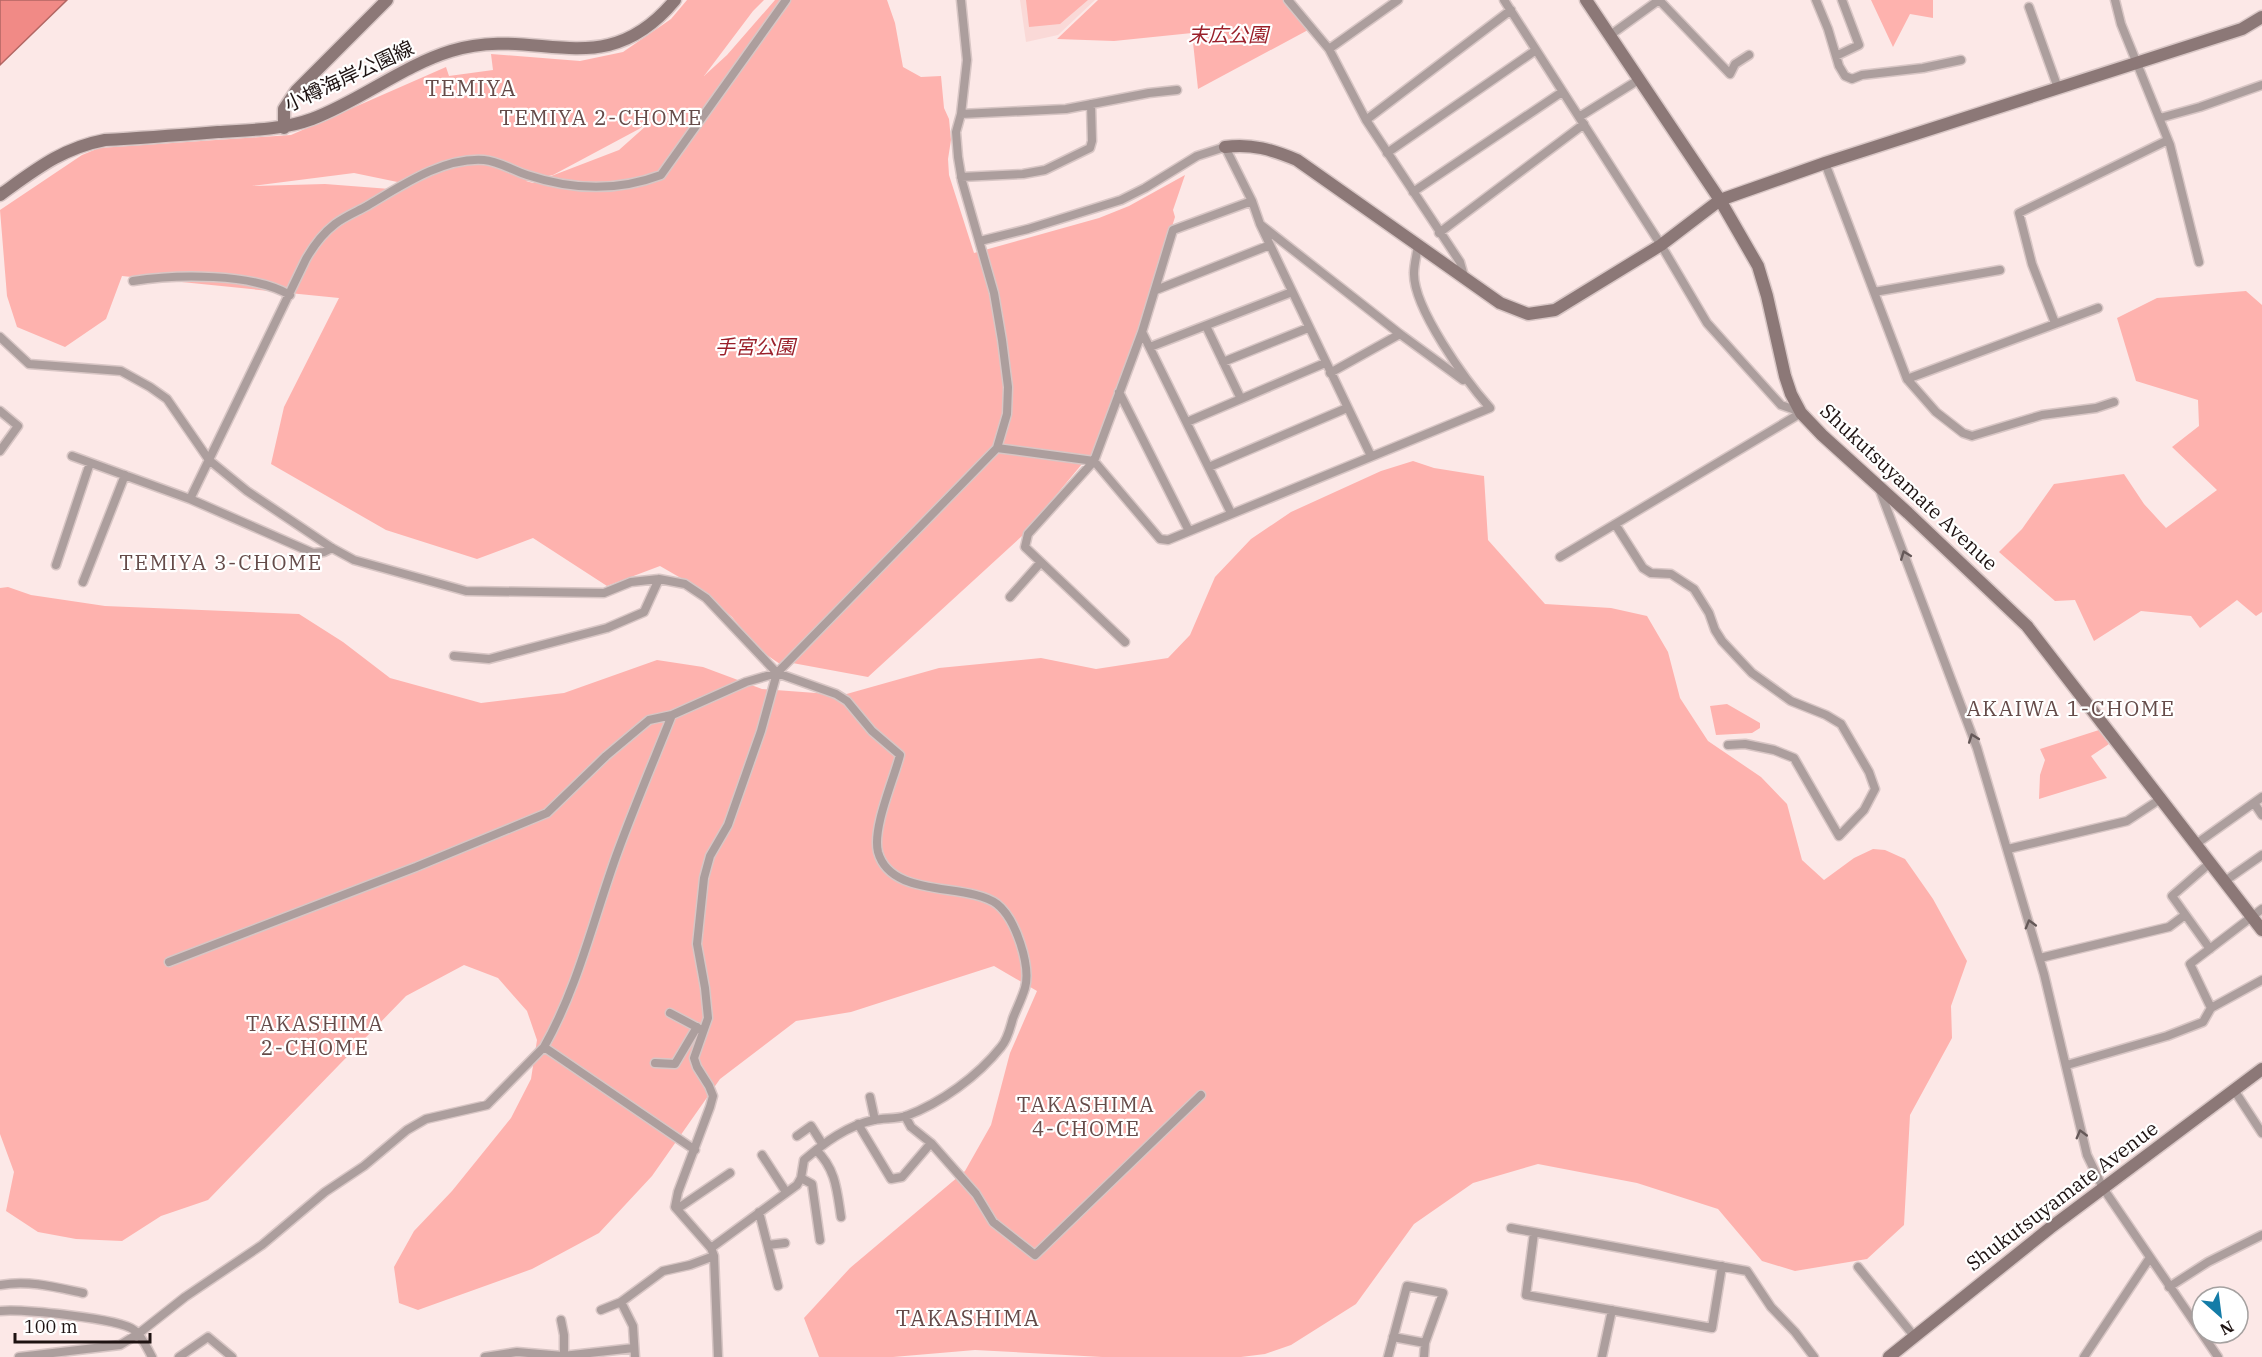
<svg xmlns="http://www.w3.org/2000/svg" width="2262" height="1357" viewBox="0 0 2262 1357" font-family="'IBM Plex Serif','Noto Sans JP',serif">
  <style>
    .built { fill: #fad9d7 }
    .green { fill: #feb2ae; fill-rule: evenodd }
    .water { fill: #f18a86; stroke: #b26663; stroke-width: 1.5 }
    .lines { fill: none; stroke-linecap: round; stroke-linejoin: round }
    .street-casing { stroke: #d8c6c5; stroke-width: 11 }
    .secondary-casing { stroke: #d8c6c5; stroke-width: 15 }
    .street { stroke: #ac9e9d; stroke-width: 8 }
    .secondary { stroke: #8c7877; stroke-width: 12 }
    .oneway { stroke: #655858 }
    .labels { text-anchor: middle; stroke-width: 4.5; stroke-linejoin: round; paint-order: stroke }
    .park-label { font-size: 20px; font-style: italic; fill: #9a202a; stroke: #fff }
    .street-label { font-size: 20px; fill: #1e1312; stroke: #fff }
    .neighbourhood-label { font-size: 21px; letter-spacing: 1.5px; fill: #654b49; stroke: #fff }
    .quarter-label { font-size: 22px; letter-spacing: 1.5px; fill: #654b49; stroke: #fff }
  </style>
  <rect width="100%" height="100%" fill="#fce8e7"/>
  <path class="built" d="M1020 0H1095L1058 35 1026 42Z"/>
  <path class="green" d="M687 0H764L753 11 704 76 727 55 775 0H887L895 23 903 67 921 77 941 76 944 108 949 119 951 140 948 159 949 175 974 253 1099 218 1129 206 1185 175 1173 210 1175 217 1103 447 1087 458 1022 536 868 677 787 662 784 660 780 664 758 649 732 617 698 588 660 566 607 586 533 538 477 559 386 530 271 464 284 407 339 298 122 276 106 319 65 347 17 327 7 296 0 210 82 155 99 148 291 135 446 67 449 76 493 70 491 54 580 61 623 52 671 19ZM665 109 619 150 533 183 526 181 553 175 639 129ZM354 173 412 185 403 190 325 184 252 186Z
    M1026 0H1088L1060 24 1029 27Z
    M1098 0H1283L1308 30 1198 89 1192 33 1114 41 1057 39Z
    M1871 0H1933V18L1910 14 1893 47Z
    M2246 291 2262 305V612L2256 616 2237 600 2200 628 2191 616 2141 611 2094 641 2075 600 2055 601 1999 552 2022 529 2054 484 2124 474 2144 504 2166 528 2217 490 2172 447 2199 426 2198 400 2136 381 2117 318 2157 298Z
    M1413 461 1434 468 1484 476 1488 540 1545 604 1611 608 1647 616 1668 652 1680 698 1708 741 1761 777 1787 804 1802 860 1824 880 1854 858 1873 849 1885 850 1905 859 1933 899 1967 961 1951 1006 1952 1038 1910 1115 1904 1225 1867 1259 1795 1271 1762 1261 1718 1209 1637 1183 1538 1164 1473 1183 1414 1224 1356 1304 1291 1345 1265 1354 1241 1357H1102L975 1350 893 1357H819L804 1318 850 1268 965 1171 991 1125 1010 1053 1037 991 994 966 851 1012 796 1021 720 1079 652 1176 599 1233 532 1269 418 1310 399 1303 394 1267 414 1231 452 1191 511 1118 531 1079 537 1040 527 1011 498 978 464 965 406 996 208 1200 161 1216 122 1241 76 1239 38 1232 6 1211 14 1172 0 1134V588L8 587 31 595 105 606 299 614 343 642 390 678 481 703 564 693 657 660 703 667 762 689 843 695 939 668 1041 658 1096 669 1168 658 1190 635 1215 577 1251 539 1291 512 1381 471Z
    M1727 704 1760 723V728L1752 733 1716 735 1710 706Z
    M2099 730 2109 744 2091 756 2107 778 2039 799 2040 775 2045 760 2040 749Z"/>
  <path class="water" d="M0 0H67L0 65Z"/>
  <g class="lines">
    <g class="street-casing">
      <path id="street" d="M1288 0 1329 49 1366 120 1460 262 1464 276
        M1504 0 1661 245 1707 323 1781 405 1801 412
        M1816 0 1828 29 1839 66 1845 76 1852 79 1862 75 1923 68 1961 60
        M2115 0 2121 24 2170 145 2199 262
        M2029 7 2058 88
        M1609 36 1659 0 1730 74 1735 64 1749 55
        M1329 49 1398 0
        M1836 56 1859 45 1842 0
        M961 114 1066 109 1149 93 1177 90
        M1579 117 1640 79
        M2160 118 2200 107 2262 85
        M1366 120 1511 10
        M1387 153 1536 50
        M1825 163 1907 379 1936 412 1963 433 1972 436 2042 415 2096 408 2114 402
        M961 177 1023 174 1045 170 1090 148 1092 141 1091 104
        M1413 192 1562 92
        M1261 225 1400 334 1463 380
        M1439 233 1584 124
        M980 241 1028 229 1121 200 1145 188 1197 156 1225 147 1252 201 1260 224 1371 456
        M133 281C177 274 252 273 290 295
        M1156 290 1270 245
        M1874 292 2000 270
        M2055 323 2032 264 2019 213 2168 140
        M1206 326 1241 399
        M1142 332 1231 513
        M0 337 29 364 121 371 150 387 167 399 209 460 247 491 332 548 354 560 466 591 604 593 631 582 659 579 685 584 706 598 777 673 836 694 847 701 872 731 900 755C894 779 872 828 878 852 891 899 967 882 997 904 1016 919 1031 966 1025 988 1022 998 1017 1008 1013 1018 1010 1028 1008 1039 1001 1047 978 1076 941 1103 906 1116 896 1119 884 1118 874 1120 848 1125 824 1143 804 1160L801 1178 797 1185 711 1248
        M1150 347 1292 292
        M1223 362 1308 328
        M1330 373 1400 334
        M1907 379 2098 308
        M1119 392 1189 531
        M0 411 18 426 0 451
        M1187 422 1325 363
        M997 448 1094 461 1160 539 1168 540 1490 408C1466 381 1413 308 1414 273 1414 264 1417 254 1418 245
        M72 456 190 499 313 553 324 552 332 548
        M1209 467 1347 408
        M1879 488 1977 748 2044 974 2087 1155 2103 1188 2218 1357
        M190 499 306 259C314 245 322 234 335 224 344 217 356 212 367 206 401 186 443 157 484 160 498 161 514 171 527 175 572 190 616 192 661 175L786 0
        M1615 524 1643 568 1651 573 1671 574 1694 589 1709 613 1715 630 1722 641 1752 673 1791 701 1826 715 1841 724 1869 772 1875 789 1864 810 1839 836 1794 758 1774 750 1745 744 1728 745
        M1560 557 1801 413
        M56 565 90 463
        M83 582 125 475
        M1010 597 1041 562
        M1125 642 1025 547 1028 534 1094 461 1142 332 1173 230 1252 201
        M454 656 489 659 607 628 644 612 659 579
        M2254 803 2262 815
        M2196 844 2262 797
        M2008 849 2127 821 2162 798
        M2210 863 2172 896 2210 949
        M2225 881 2262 855
        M2040 958 2169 927 2185 915
        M169 962 416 867 547 813 606 756 649 720 672 715 746 682 777 673
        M2211 1008 2190 964 2262 909
        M670 1013 702 1030
        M544 1047 695 1150
        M655 1063 675 1064 697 1027
        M2067 1065 2167 1036 2203 1022 2211 1008 2262 980
        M2234 1090 2262 1133
        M870 1097 875 1120
        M905 1116 911 1127 931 1143 976 1194 993 1222 1035 1255 1201 1095
        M858 1124 891 1179 902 1177 931 1143
        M797 1136 811 1126 823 1145
        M816 1150C836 1169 837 1191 841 1217
        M762 1155 786 1192
        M801 1178 812 1184 820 1240
        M677 1209 730 1173
        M759 1212 778 1286
        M1511 1228 1747 1271 1771 1307 1795 1332 1814 1357
        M1534 1233 1526 1295 1712 1328 1722 1266
        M768 1245 785 1243
        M1858 1267 1914 1336
        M0 1285C29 1280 55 1287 83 1293
        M2169 1287 2208 1262 2262 1235
        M621 1302 633 1326 635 1357
        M601 1310 621 1302 663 1271 690 1265 714 1256
        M0 1311C20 1309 119 1318 134 1330 142 1336 147 1348 152 1357
        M561 1320 564 1335V1357
        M1393 1337 1425 1343
        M19 1357 120 1345 138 1334 185 1297 262 1245 325 1192 364 1166 407 1130 426 1119 487 1105 544 1047C579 985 594 916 618 851 635 805 654 760 672 715
        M179 1357 208 1337 232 1357
        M485 1357 517 1352 563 1356 634 1348
        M718 1357 714 1256 711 1248 675 1207 678 1192 710 1107 713 1096 709 1086 697 1067 694 1058 708 1018 705 988 697 944 704 878 710 856 728 825 761 731 777 673 997 448 1007 414 1008 387 1002 340 994 293 962 181 958 157 956 132 961 114 967 60 961 0
        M1388 1357 1407 1286 1443 1293 1425 1343 1424 1357
        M1602 1357 1612 1310
        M2084 1357 2149 1259"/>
    </g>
    <g class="secondary-casing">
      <path id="secondary" d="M1586 0 1720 200 1758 266 1767 296 1785 376 1791 394 1801 413 1822 435 1908 513 2027 626 2262 930
        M284 128V109L296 91 387 0
        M1225 147C1251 143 1273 150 1297 160L1500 303 1528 314 1555 310 1661 245 1720 200 1825 163 2242 29 2262 17
        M0 195C35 170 62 148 105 140 143 138 181 135 218 132 250 130 282 130 312 119 360 101 402 66 451 51 537 24 603 87 675 0
        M1889 1357 2050 1228 2262 1069"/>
    </g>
    <use href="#street" class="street"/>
    <use href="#secondary" class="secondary"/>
  </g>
  <defs><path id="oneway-chevron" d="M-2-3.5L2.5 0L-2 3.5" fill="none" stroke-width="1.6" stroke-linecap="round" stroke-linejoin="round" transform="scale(1.5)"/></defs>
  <g class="oneway">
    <use href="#oneway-chevron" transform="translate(1905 555) rotate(-111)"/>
    <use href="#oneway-chevron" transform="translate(1973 738) rotate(-110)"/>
    <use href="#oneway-chevron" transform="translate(2030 924) rotate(-106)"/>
    <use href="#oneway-chevron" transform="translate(2081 1134) rotate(-105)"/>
  </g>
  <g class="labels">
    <g class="park-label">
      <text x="1228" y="42">末広公園</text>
      <text x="755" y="354">手宮公園</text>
    </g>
    <g class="street-label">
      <text transform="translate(349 76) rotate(-25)" y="7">小樽海岸公園線</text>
      <text transform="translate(1909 487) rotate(43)" y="7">Shukutsuyamate Avenue</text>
      <text transform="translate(2062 1196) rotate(-37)" y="7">Shukutsuyamate Avenue</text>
    </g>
    <g class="neighbourhood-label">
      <text x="601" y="125">TEMIYA 2-CHOME</text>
      <text x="221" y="570">TEMIYA 3-CHOME</text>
      <text x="2071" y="716">AKAIWA 1-CHOME</text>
      <text x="315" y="1031">TAKASHIMA<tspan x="315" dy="24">2-CHOME</tspan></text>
      <text x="1086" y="1112">TAKASHIMA<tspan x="1086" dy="24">4-CHOME</tspan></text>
    </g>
    <g class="quarter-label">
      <text x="471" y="96">TEMIYA</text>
      <text x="968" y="1326">TAKASHIMA</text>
    </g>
  </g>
  <g transform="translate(2220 1315) rotate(152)"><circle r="28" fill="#ffffff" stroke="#a5a1a0" stroke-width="1.5"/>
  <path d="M0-4.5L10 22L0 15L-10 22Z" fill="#147ca7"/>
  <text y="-9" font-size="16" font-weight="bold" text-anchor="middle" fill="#1e1312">N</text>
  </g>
  <path d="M15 1333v9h135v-9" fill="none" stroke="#1e1312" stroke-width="3"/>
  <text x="24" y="1333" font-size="18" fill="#1e1312" stroke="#ffffff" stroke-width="4.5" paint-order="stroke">100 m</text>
</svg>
